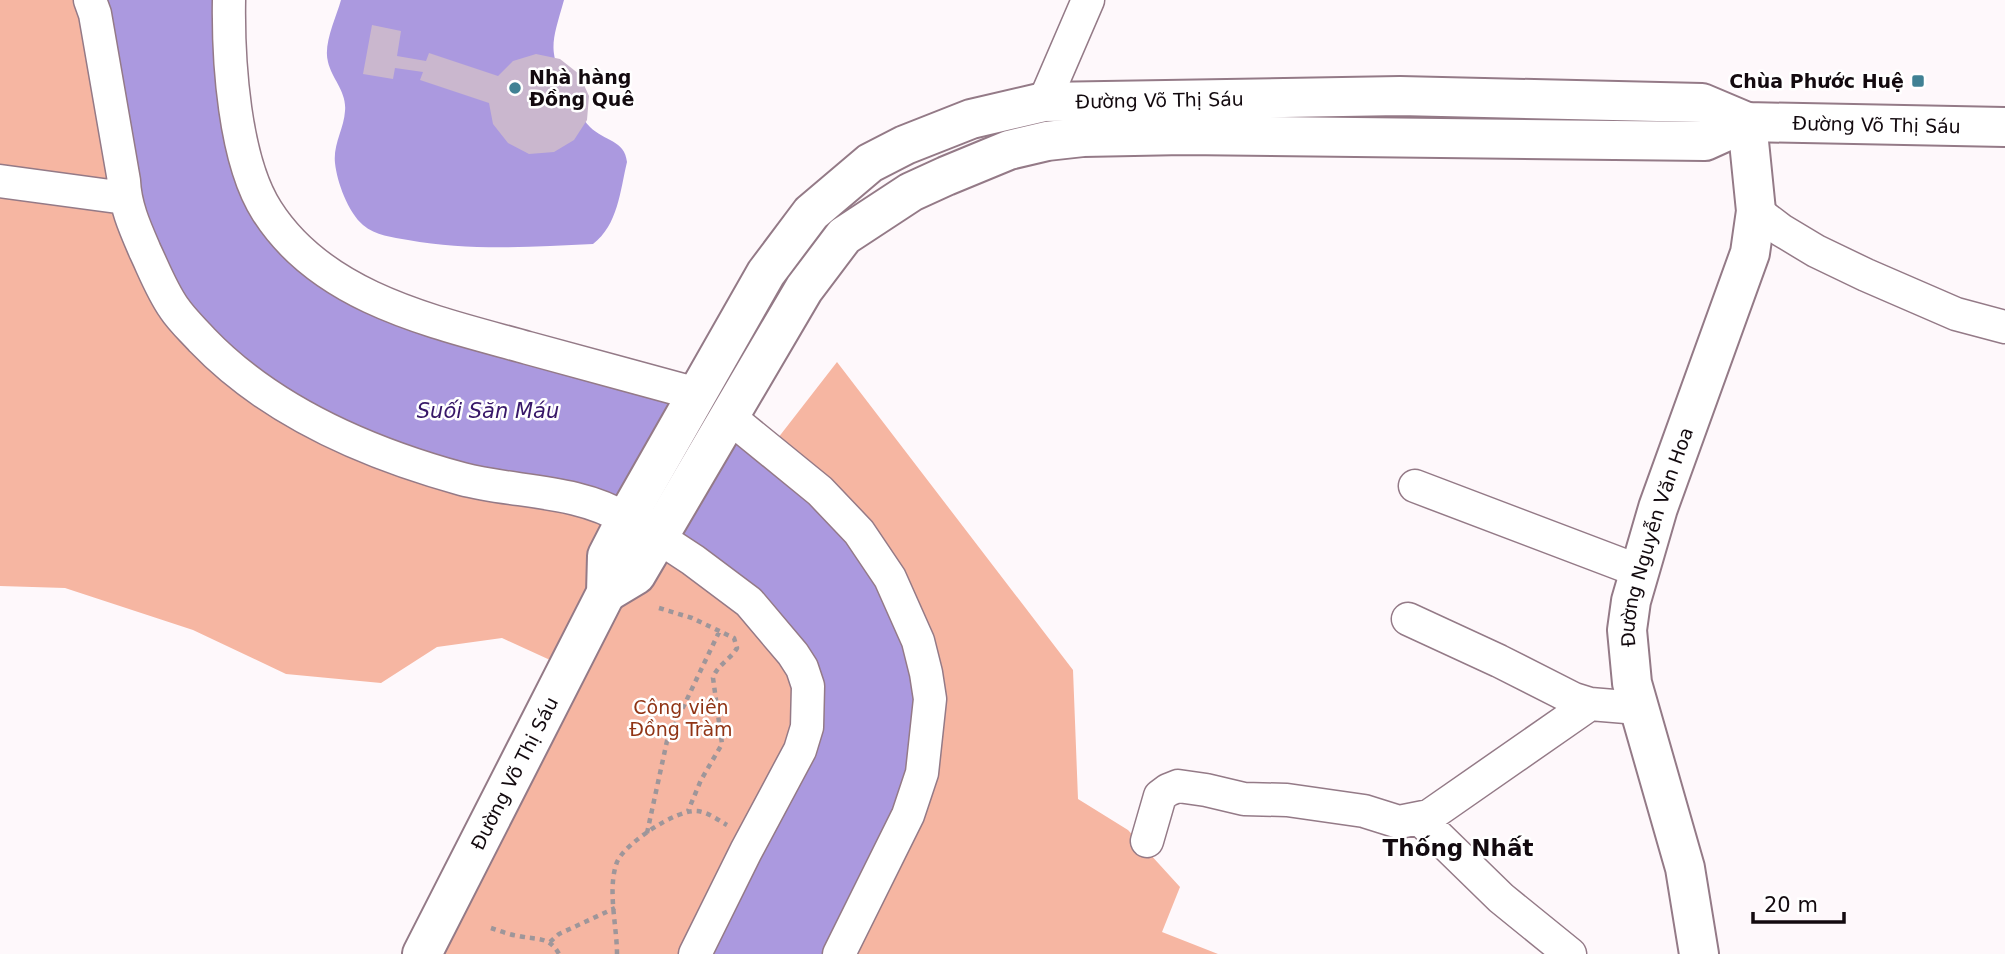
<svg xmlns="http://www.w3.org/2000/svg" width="2005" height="954" viewBox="0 0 2005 954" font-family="'DejaVu Sans',sans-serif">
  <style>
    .green { fill: #f6b6a2 }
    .water { fill: #ab99df }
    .building { fill: #cab7ce }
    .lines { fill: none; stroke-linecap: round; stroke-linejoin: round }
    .street-casing { stroke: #947a87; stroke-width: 35 }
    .secondary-casing { stroke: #947a87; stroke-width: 42 }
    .path { stroke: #9e969a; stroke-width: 4.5; stroke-dasharray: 5 5; stroke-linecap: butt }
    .street { stroke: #fff; stroke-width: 32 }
    .secondary { stroke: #fff; stroke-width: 38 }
    .poi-dot { fill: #408194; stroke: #fff; stroke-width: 2.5 }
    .labels { text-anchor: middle; stroke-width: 5; stroke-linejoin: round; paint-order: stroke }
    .poi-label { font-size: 19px; font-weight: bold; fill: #130a0f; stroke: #fff; text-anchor: start }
    .street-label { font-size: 19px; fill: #130a0f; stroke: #fff }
    .park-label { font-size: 19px; fill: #903415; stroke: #fff }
    .water-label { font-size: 21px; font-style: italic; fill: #371768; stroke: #fff }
    .quarter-label { font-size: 23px; font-weight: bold; fill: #130a0f; stroke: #fff }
  </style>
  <rect width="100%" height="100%" fill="#fef8fb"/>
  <path class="green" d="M0 0H78L103 127 606 520 599 591 561 665 502 638 437 647 381 683 286 674 193 630 65 588 0 586Z
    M837 362 1073 670 1078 799 1128 830 1180 887 1162 932 1218 954H853L926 802 942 736 938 657 926 618 864 519 778 438Z
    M664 554 723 595 792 671 797 725 683 954H440L610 609Z"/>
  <path class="water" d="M102 0H218L287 255 681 399 712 416 852 540 907 643 920 699 911 771 826 954H708L820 705 726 568 494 475 398 447 279 390 183 302 135 195Z
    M341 0H564C551 46 547 50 570 94 576 105 581 118 590 127 604 141 625 140 627 162 620 191 618 225 593 244 530 247 470 251 408 240 392 237 376 236 363 225 348 212 337 182 335 163 333 144 344 129 345 111 347 92 332 79 328 62 323 44 336 18 341 0Z"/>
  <path class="building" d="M372 25 401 31 397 56 426 61 429 53 498 76 513 61 536 54 560 59 579 74 589 96 587 120 574 140 554 152 529 154 508 143 493 124 489 103 420 80 423 72 395 68 393 79 363 74Z"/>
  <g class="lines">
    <g class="street-casing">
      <path id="street" d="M90 0 95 14 124 181C125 206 135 228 145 251 154 270 162 291 174 308 182 320 193 330 202 340 271 412 367 453 462 479 516 493 577 489 626 519
        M229 0C228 60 234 160 267 211 323 299 435 322 528 348 584 363 641 379 697 394
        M1044 102 1088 0
        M0 181 125 198
        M1756 211 1781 230 1816 251 1866 275 1956 314 2005 327
        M728 416 820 491 859 532 890 578 918 641 926 673 930 699 922 773 908 815 839 954
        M1415 486 1639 571
        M658 537 693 560 749 602 793 654 802 668 808 686 807 727 800 750 746 851 695 954
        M1408 619 1499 661 1574 699 1590 704 1638 708
        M1420 819 1501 898 1570 954
        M1147 841 1160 796 1168 790 1178 786 1206 790 1244 799 1287 800 1364 811 1399 822 1429 816 1590 704"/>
    </g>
    <g class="secondary-casing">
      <g id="secondary">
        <path d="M606 593 636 575 804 289 844 236 911 192 946 176 1009 150 1047 141 1083 137 1184 135 1705 141 1747 122"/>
        <path id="s1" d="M422 954 606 593 607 556 626 519 766 273 811 213 870 163 905 145 971 119 1044 102 1400 96 1702 103 1747 122 2005 127"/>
        <path id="s2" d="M1699 954 1685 868 1632 683 1627 630 1631 601 1658 508 1750 253 1756 211 1747 122"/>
      </g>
    </g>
    <path class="path" d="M659 608 692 618 734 638 737 648C730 660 717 665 713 678L722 744 701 780 688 811
      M647 833 667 741 720 630
      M491 928C500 931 510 935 519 936 537 940 549 936 559 954
      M550 942 559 934 615 908
      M617 954C617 926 607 889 617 862 625 843 677 809 697 811 708 812 718 820 727 825"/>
    <use href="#street" class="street"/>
    <use href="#secondary" class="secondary"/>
  </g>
  <g class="poi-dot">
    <rect x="1911" y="74" width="14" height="14" rx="3.5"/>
    <circle cx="515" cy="88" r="7"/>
  </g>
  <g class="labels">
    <g class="poi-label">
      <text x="529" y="84">Nhà hàng<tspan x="529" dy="22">Đồng Quê</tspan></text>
      <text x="1904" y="88" text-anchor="end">Chùa Phước Huệ</text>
    </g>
    <g class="street-label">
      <text dy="7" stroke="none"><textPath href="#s1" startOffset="1220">Đường Võ Thị Sáu</textPath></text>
      <text dy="7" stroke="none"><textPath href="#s1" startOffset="1941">Đường Võ Thị Sáu</textPath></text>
      <text dy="7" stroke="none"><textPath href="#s2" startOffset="430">Đường Nguyễn Văn Hoa</textPath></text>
      <text dy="7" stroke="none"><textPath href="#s1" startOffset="203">Đường Võ Thị Sáu</textPath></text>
    </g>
    <g class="park-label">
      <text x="681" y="714">Công viên<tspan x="681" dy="22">Đồng Tràm</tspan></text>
    </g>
    <g class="water-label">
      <text x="488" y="418">Suối Săn Máu</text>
    </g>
    <g class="quarter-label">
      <text x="1458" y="856">Thống Nhất</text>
    </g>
  </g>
  <path d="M1753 912v10h91v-10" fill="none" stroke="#130a0f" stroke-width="3.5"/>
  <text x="1764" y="912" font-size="21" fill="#130a0f" stroke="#ffffff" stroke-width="5" paint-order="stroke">20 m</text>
</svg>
